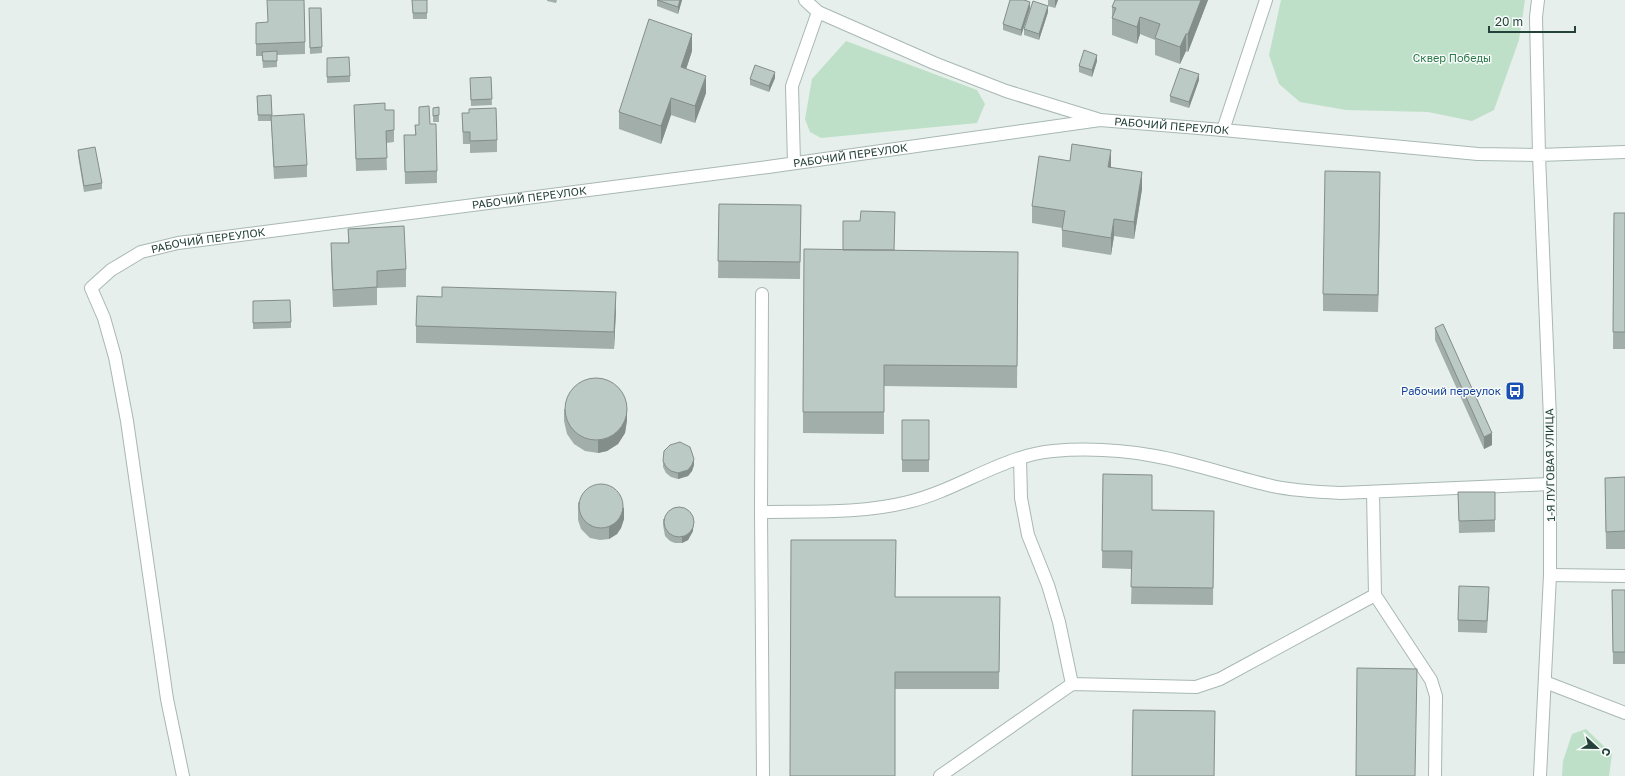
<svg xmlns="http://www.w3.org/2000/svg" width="1625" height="776" viewBox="0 0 1625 776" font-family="'Golos Text',sans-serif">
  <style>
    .green { fill: #bfe0c8 }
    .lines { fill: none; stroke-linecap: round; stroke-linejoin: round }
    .service-casing { stroke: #a8b8b2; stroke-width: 14 }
    .minor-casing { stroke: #a8b8b2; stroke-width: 14 }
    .tertiary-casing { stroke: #a8b8b2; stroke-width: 14 }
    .service { stroke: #fff; stroke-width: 12 }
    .minor { stroke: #fff; stroke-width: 12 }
    .tertiary { stroke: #fff; stroke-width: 12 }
    .wall { fill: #a1aea9 }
    .shaded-wall { fill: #838d89 }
    .building { fill: #bbcac4; stroke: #838d89 }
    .labels { text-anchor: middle; stroke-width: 3; stroke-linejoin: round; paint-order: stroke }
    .park-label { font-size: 11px; fill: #2d7a4b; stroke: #f7fbf9 }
    .street-label { font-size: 11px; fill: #24423a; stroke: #f7fbf9 }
    .transit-label { font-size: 11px; fill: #164399; stroke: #f7fbf9; text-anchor: end }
  </style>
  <rect width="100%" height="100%" fill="#e6efeb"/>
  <path class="green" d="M1281 0H1525L1519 40 1494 110 1472 121 1428 112 1346 110 1300 102 1279 84 1269 55Z
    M846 41 977 90 985 104 977 123 821 138 810 132 805 119 812 79Z
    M1586 729 1612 754 1609 776H1562L1563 761 1572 734Z"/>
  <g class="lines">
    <g class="service-casing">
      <path id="service" d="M762 294 761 512 763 776
        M1020 458 1021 498 1028 535 1048 585 1059 622 1072 684 1196 687 1220 679 1375 595
        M1373 492 1375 595 1431 680 1436 696 1435 776
        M761 512C810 511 860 514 908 502 956 491 1004 455 1053 451 1087 448 1122 450 1155 456 1194 463 1233 477 1272 486 1295 491 1318 492 1341 493L1550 484
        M1550 575 1625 576
        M1545 682 1625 713
        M940 776 1072 684"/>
    </g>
    <g class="minor-casing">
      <g id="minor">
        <path d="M805 0 818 12 934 63 1006 91 1097 119"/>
        <path d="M1223 130 1266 0"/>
        <path d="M794 163 792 86 818 12"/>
        <path id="s1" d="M183 776 167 699 127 421 115 357 104 318 91 288 111 270 141 252 178 243 768 167 1100 120 1223 130 1478 154 1539 155 1536 17 1538 0"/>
      </g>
    </g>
    <g class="tertiary-casing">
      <path id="tertiary" d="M1540 776 1550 575V419L1539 155 1625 152"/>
    </g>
    <use href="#service" class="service"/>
    <use href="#minor" class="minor"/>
    <use href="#tertiary" class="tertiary"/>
  </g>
  <path class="wall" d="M412 0H427V19H413Z
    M547 0H557L556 3 547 1Z
    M657 0H682L678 14 657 6Z
    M1048 0H1058L1055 8 1048 6Z
    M1115 0H1208L1188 52 1186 51 1180 64 1155 55V40L1140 34 1137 44 1112 35V7Z
    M321 8 322 53 310 54 309 14Z
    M1030 8 1021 36 1003 30V24Z
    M1048 12 1039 40 1024 35V29Z
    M256 23 305 42V54L277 55V67L263 68 262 56H256Z
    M692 51 686 69 706 93 695 123 671 115 661 144 619 129V112Z
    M327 58 350 76V82L327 83Z
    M1097 61 1092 77 1079 72V66Z
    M491 77 492 105 471 106 470 84Z
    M775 78 769 92 750 85V79Z
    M1199 80 1189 108 1170 102V96Z
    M271 95 272 116 307 165V177L274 179 271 121H258L257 96Z
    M354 105 385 110H394V142L386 143 387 170 356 171Z
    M419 107 430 124 437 171V183L405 184 404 135H415V125H419Z
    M439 107V122H433V108Z
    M462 113 497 140V152L470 153V144H463Z
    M78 150 102 183V189L84 192 78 156Z
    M1111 167 1142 189 1134 239 1114 236 1111 255 1062 247V228L1032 223V206Z
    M1380 190 1378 312 1323 311V294Z
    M719 204 801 205 800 279 718 278Z
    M1614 213H1625V349H1613Z
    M348 229 406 269V287L377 288V305L333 307 331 261V243H348Z
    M895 250 1018 273 1017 388 884 386V434L803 433V412Z
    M442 297 616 310 614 349 416 343V326Z
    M253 307 291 322V328L253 329Z
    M1435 328 1492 445 1484 449 1435 340Z
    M564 409 627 420 625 433 618 444 607 451 598 453 585 451 574 444 567 434 564 421Z
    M902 420H929V472H902Z
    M663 461 694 465 692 471 688 476 678 479 671 477 666 473 663 467Z
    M1103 474 1152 510 1214 511 1213 605 1131 604 1132 569 1102 568Z
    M1625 477V549H1606L1605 478Z
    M1458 492H1495V532L1459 533Z
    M578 502 624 519 621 528 617 534 609 539 600 540 590 538 581 529 578 520Z
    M663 519H694L693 531 688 540 682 543H675L670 541 665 536 663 525Z
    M1612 590H1625V664H1613Z
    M895 597H1000L999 689H895Z
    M1489 599 1487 633 1458 632V620Z"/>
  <path class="shaded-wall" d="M680 0H682L678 14V7Z
    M1055 0H1058L1055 8Z
    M1201 0H1208L1188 52V34Z
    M1030 2V8L1021 36V30Z
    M1048 6V12L1039 40V34Z
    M1140 17V34L1137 44V27Z
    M692 34V51L681 85V67Z
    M1186 34V51L1180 64V47Z
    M1097 55V61L1092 77V70Z
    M775 72V78L769 92V86Z
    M1199 74V80L1189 108V102Z
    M706 76V93L695 123V106Z
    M671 98V115L661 144V126Z
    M1111 150V168L1108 167Z
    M1142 172V189L1134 239V222Z
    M1380 172V190L1378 312V295Z
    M1114 219V236L1111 255V238Z
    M616 292V310L614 349V332Z
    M627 408V420L625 433 618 444 607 451 598 453V441Z
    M1492 433V445L1484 449V437Z
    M694 459V465L692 471 688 476 678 479V473Z
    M624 507V519L621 528 617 534 609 539V527Z
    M693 525V531L688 540 682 543V537Z"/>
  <path class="building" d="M267 0H304L305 42 256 44V23L268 22Z
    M412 0H427V13H413Z
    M657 0H680L678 7Z
    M1010 0H1024L1030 2 1021 30 1003 24Z
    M1115 0H1201L1188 34H1186L1180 47 1155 38 1160 24 1140 17 1137 27 1112 18 1116 8 1112 7Z
    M1033 1 1048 6 1039 34 1024 29Z
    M309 8H321L322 47 310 48Z
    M649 19 692 34 681 67 706 76 695 106 671 98 661 126 619 112Z
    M1084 50 1097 55 1092 70 1079 66Z
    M277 51V61H263L262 52Z
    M349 57 350 76 327 77V58Z
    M755 65 775 72 769 86 750 79Z
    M1180 68 1199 74 1189 102 1170 96Z
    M491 77 492 99 471 100 470 78Z
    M271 95 272 115H258L257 96Z
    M385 103V110H394V130L386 131 387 158 356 159 354 105Z
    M429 106 430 124H436L437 171 405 172 404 135H416L415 125H419V107Z
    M439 107V115L433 116V108Z
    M496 108 497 140 470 141V132H463L462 113H469V109Z
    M304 114 307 165 274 167 271 116Z
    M1072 144 1111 150 1108 167 1142 172 1134 222 1114 219 1111 238 1062 230 1065 211 1032 206 1039 156 1070 161Z
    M95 147 102 183 84 186 78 150Z
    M1325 171 1380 172 1378 295 1323 294Z
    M719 204 801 205 800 262 718 261Z
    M861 211 895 212 894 250H843V221H860Z
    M1614 213H1625V332H1613Z
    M404 226 406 269 377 271V287L333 290 331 243H349L348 229Z
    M804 249 1018 252 1017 366 884 365V412H803Z
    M442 287 616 292 614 332 416 326 417 296 442 297Z
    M290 300 291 322 253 323V301Z
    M1443 324 1492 433 1484 437 1435 328Z
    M565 409a31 31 0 1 1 62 0a31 31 0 1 1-62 0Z
    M902 420H929V460H902Z
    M680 442 690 447 694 459 692 465 688 470 678 473 671 471 666 467 663 461 664 451 670 445Z
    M1103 474 1152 475V510L1214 511 1213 588 1131 587 1132 551H1102Z
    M1625 477V531L1606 532 1605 478Z
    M579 506a22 22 0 1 1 44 0a22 22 0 1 1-44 0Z
    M1458 492H1495V520L1459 521Z
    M664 522a15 15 0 1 1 30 0a15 15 0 1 1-30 0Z
    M791 540H896L895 597H1000L999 672H895V776H790Z
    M1459 586 1489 587 1487 621 1458 620Z
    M1612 590H1625V652H1613Z
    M1357 668 1417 669 1415 776H1356Z
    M1133 710 1215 711 1214 776H1132Z"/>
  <defs>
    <g id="bus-square" transform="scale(1)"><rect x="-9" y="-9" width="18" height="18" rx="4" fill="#1a4fb4" stroke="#f7fbf9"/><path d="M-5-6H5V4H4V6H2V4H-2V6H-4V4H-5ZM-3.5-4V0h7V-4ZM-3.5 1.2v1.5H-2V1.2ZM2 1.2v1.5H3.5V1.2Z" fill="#fff"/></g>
  </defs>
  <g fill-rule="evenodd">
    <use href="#bus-square" x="1515" y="391"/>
  </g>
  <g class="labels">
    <g class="park-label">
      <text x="1452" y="62">Сквер Победы</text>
    </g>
    <g class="street-label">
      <text dy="4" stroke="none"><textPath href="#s1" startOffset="1600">РАБОЧИЙ ПЕРЕУЛОК</textPath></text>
      <text dy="4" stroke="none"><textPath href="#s1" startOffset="1276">РАБОЧИЙ ПЕРЕУЛОК</textPath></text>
      <text dy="4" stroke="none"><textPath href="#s1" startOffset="952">РАБОЧИЙ ПЕРЕУЛОК</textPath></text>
      <text dy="4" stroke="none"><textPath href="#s1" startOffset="628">РАБОЧИЙ ПЕРЕУЛОК</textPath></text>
      <text transform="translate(1550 465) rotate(-91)" y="4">1-Я ЛУГОВАЯ УЛИЦА</text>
    </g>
    <g class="transit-label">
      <text x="1501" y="395">Рабочий переулок</text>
    </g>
  </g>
  <g transform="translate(1597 748) rotate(112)" stroke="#f7fbf9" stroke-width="3" paint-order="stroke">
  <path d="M0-3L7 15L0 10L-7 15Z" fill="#24423a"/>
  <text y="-6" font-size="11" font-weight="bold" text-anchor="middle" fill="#24423a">С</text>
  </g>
  <path d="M1489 26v6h86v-6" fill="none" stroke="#24423a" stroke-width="2"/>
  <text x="1495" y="26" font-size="12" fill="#24423a" stroke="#f7fbf9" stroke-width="3" paint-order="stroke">20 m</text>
</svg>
